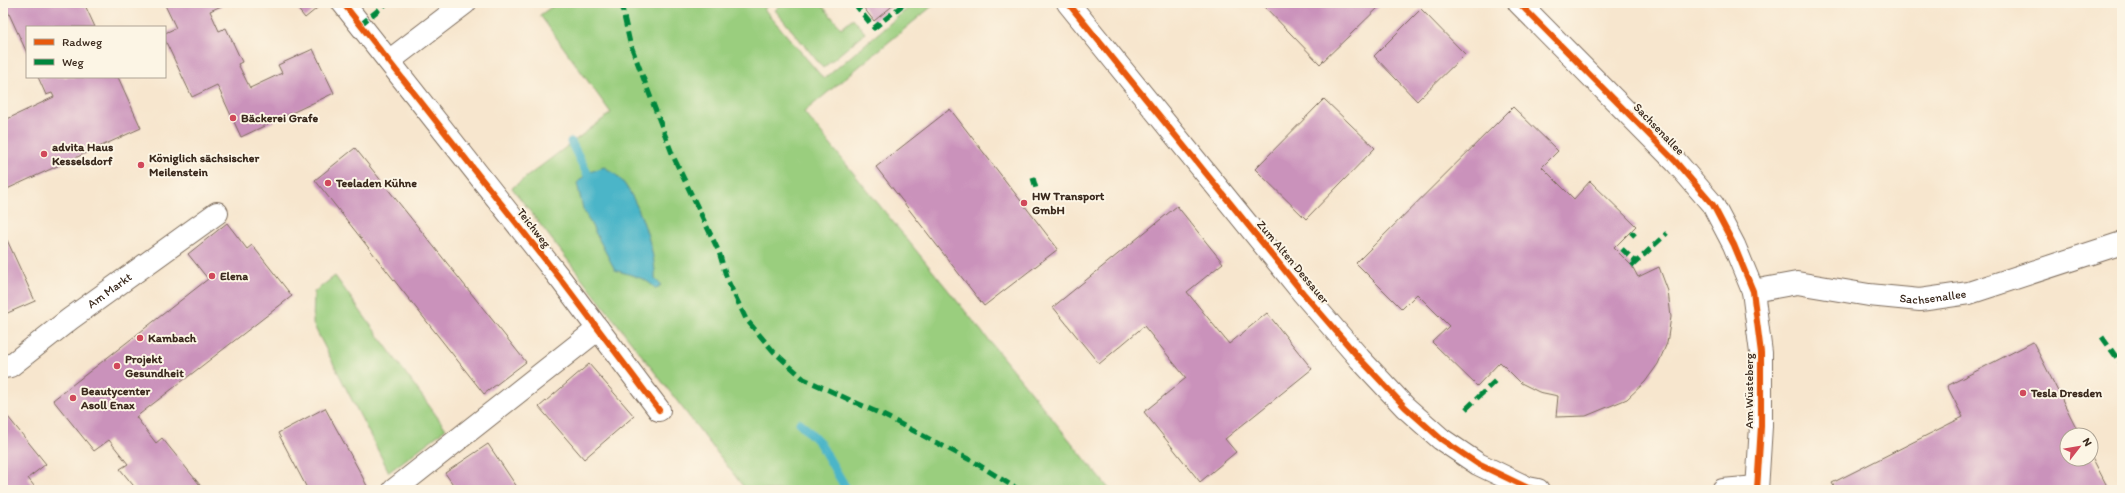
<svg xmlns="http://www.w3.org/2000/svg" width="2125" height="493" viewBox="0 0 2125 493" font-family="Itim,sans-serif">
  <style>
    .green { fill: #9ace7e; stroke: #6a7c4e }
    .water { fill: #4bb5c8; stroke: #437073 }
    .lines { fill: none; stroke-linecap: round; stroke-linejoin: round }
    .stream { stroke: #4bb5c8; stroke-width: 9 }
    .building { fill: #ca92bb }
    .minor-casing { stroke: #7d6c5c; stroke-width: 24 }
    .minor { stroke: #fff; stroke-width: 22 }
    .quiet { stroke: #00873e; stroke-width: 5; stroke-dasharray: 10 5; stroke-linecap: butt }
    .cycleway-casing { stroke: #fcf5e5; stroke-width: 8 }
    .cycleway { stroke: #e8590c; stroke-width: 6 }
    .poi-dot { fill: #d1495b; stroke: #fcf5e5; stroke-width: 1.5 }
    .labels { text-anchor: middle; stroke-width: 4; stroke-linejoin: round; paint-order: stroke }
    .poi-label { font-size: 12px; font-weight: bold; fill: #3b2a1e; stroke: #fcf5e5; text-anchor: start }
    .street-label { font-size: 12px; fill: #3b2a1e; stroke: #fcf5e5 }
  </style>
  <rect width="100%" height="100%" fill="#fcf5e5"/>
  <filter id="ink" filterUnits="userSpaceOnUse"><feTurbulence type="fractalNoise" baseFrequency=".025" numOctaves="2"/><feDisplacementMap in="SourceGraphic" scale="8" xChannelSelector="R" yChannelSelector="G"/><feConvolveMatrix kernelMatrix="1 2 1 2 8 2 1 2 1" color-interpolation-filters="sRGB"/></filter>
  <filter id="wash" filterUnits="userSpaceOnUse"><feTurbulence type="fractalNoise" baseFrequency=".012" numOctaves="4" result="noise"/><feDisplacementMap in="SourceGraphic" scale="16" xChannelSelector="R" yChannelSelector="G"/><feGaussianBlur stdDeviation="0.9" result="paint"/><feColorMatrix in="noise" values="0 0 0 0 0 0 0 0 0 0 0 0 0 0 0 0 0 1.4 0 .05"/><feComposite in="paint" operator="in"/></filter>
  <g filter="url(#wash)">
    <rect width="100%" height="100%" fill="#f7e6ce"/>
    <path class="green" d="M557 3H771L764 9 824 79 914 3H936L804 112 1110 490H746L512 188 611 113 540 15Z
      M783 3H820L841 28 853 18 865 33 823 68 775 10Z
      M335 276 446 429 389 472 313 324 314 292Z"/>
    <path class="water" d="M604 167C609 170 615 173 619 178 637 194 657 255 655 279L661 285 656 289C646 277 630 275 615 270L583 209 577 183 587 173Z"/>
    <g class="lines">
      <path class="stream" d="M571 142 587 173
        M800 423 819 442 847 490"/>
    </g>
    <g id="blocks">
      <path class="building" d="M4 3H84L95 27H27V53Z
        M164 3H228L210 11 219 31 226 28 242 62 238 64 250 88 282 73 278 65 313 49 334 93 241 137 217 85 192 97 165 40V33L176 28Z
        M293 3H320L321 5 305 18Z
        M860 3H896L874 21Z
        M1261 3H1383L1320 64Z
        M1421 9 1465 54 1417 101 1374 56Z
        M38 77H118L141 128 7 189 3 180V121L54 97 52 93 46 95Z
        M1324 99 1375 148 1306 219 1255 169Z
        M1513 107 1558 151 1542 167 1574 199 1590 181 1636 226 1614 248 1632 266 1638 277 1659 267 1668 291 1671 317 1667 343 1658 364 1645 382 1627 399 1586 416 1556 417 1558 396 1539 392 1521 383 1500 362 1477 386 1432 342 1449 326 1417 294 1402 309 1356 263Z
        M950 109 1058 249 984 306 876 167Z
        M355 148 526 362 484 394 315 180Z
        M1177 206 1223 263 1187 292 1229 344 1267 313 1312 369 1225 439 1236 452 1200 482 1144 412 1186 378 1144 326 1099 364 1053 307Z
        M227 223 247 249 252 245 292 296 136 417 156 443 162 438 204 490H137L120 469 128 464 109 440 94 451 53 400 208 279 188 254Z
        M7 240 35 301 3 315V242Z
        M2033 342 2080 435H2067V459H2091V455L2109 490H1836L1832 483 1963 417 1947 386Z
        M589 364 634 416 584 459 539 407Z
        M325 408 360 472 369 490H308L278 433Z
        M8 417 46 464 28 478 37 490H3V422Z
        M488 444 505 469 519 490H457L445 473Z"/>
    </g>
  </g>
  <g filter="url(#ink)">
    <use href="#blocks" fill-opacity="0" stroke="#7d6c5c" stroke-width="1"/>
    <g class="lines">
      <g class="minor-casing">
        <g id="minor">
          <path d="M343 3 562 281 659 410"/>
          <path d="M1068 3 1303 293 1360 359 1405 407 1441 439 1478 464 1528 488 1538 490"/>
          <path d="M1519 3 1676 162 1713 205 1734 245 1753 291 1761 353V426L1757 490"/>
          <path d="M389 61 465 3"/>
          <path id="s1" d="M1753 291 1797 283 1869 295 1920 300 1969 293 2122 243"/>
          <path id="s2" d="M3 367 10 366 70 319 217 213"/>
          <path d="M394 490 598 329"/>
          <path d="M1723 490 1756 487"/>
        </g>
      </g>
      <use href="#minor" class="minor"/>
      <path class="quiet" d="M621 3 630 43 673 156 719 252 727 279 746 319 774 352 804 379 881 414 974 462 1019 490
        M854 3 874 28 905 3
        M360 25 387 3
        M1033 178 1037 192
        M1631 232 1635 236
        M1622 249 1636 262
        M1632 266 1667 233
        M2102 337 2122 365
        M1466 409 1496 380"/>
      <g class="cycleway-casing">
        <path id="cycleway" d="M343 3 562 281 659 410
          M1068 3 1303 293 1360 359 1405 407 1441 439 1478 464 1528 488 1538 490
          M1519 3 1676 162 1713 205 1734 245 1753 291 1761 353V426L1757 490"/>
      </g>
      <use href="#cycleway" class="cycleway"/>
    </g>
  </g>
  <g class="poi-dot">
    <circle cx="233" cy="118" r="4"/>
    <circle cx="44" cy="154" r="4"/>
    <circle cx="141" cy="165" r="4"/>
    <circle cx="328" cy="183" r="4"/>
    <circle cx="1024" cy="203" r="4"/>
    <circle cx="212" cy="276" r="4"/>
    <circle cx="140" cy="338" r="4"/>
    <circle cx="117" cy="366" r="4"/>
    <circle cx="2023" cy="393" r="4"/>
    <circle cx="73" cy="398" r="4"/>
  </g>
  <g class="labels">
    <g class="poi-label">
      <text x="241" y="122">Bäckerei Grafe</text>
      <text x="52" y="151">advita Haus<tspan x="52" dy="14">Kesselsdorf</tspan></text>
      <text x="149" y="162">Königlich sächsischer<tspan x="149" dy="14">Meilenstein</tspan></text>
      <text x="336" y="187">Teeladen Kühne</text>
      <text x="1032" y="200">HW Transport<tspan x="1032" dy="14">GmbH</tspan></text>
      <text x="220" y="280">Elena</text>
      <text x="148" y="342">Kambach</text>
      <text x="125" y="363">Projekt<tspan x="125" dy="14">Gesundheit</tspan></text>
      <text x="81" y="395">Beautycenter<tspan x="81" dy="14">Asoll Enax</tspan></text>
      <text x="2031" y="397">Tesla Dresden</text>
    </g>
    <g class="street-label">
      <text transform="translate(1659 129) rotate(46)" y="4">Sachsenallee</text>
      <text transform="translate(534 228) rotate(52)" y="4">Teichweg</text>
      <text transform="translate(1293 262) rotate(50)" y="4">Zum Alten Dessauer</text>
      <text dy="4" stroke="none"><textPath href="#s2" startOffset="132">Am Markt</textPath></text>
      <text dy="4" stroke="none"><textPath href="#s1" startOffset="182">Sachsenallee</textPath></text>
      <text transform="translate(1749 391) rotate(-90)" y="4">Am Wüsteberg</text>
    </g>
  </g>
  <rect width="2125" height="493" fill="none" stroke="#fcf5e5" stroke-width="16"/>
  <rect x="26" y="26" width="140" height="52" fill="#fcf5e5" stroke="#afa495"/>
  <rect x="34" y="39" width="20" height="6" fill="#e8590c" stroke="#afa495"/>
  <text x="62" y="46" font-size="12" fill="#3b2a1e">Radweg</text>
  <rect x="34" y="59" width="20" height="6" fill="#00873e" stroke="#afa495"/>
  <text x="62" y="66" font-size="12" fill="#3b2a1e">Weg</text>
  <g transform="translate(2079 447) rotate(59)"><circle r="19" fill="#fcf5e5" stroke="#afa495"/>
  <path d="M0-3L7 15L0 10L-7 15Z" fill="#d1495b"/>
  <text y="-6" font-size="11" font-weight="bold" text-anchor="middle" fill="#3b2a1e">N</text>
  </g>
</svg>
